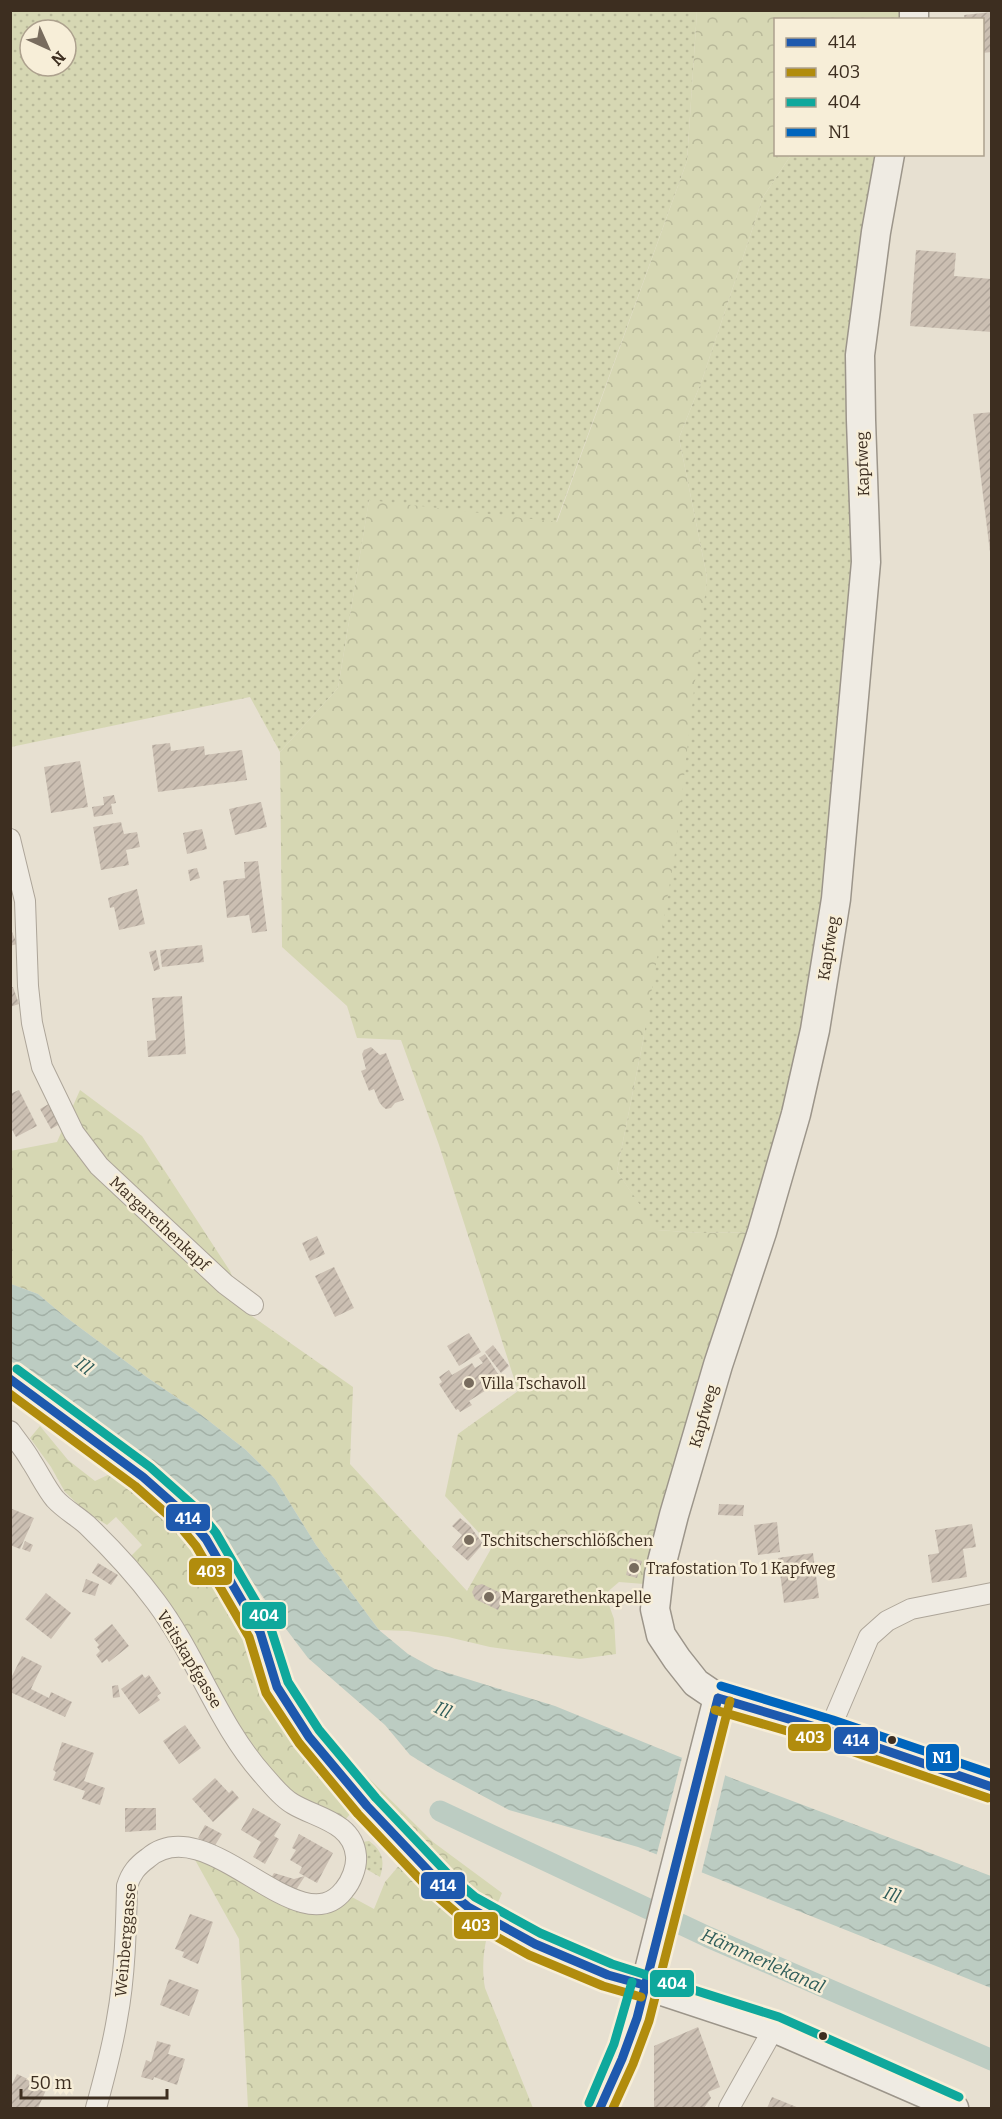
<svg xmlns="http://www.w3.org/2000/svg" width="1002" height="2119" viewBox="0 0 1002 2119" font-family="Bitter,serif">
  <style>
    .grass { fill: url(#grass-dots); fill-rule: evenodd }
    .forest { fill: url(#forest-crowns) }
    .water { fill: url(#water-waves) }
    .pier { fill: #e7e0d1 }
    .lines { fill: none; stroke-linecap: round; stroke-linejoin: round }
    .canal { stroke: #bcccc2; stroke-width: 21 }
    .building { fill: url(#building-hatch) }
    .street-casing { stroke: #ada599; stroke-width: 22 }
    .secondary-casing { stroke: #9c958a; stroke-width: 31 }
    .street { stroke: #efebe3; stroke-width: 20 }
    .secondary { stroke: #efebe3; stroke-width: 28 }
    .bus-1-casing { stroke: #f7eed8; stroke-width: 14 }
    .bus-2-casing { stroke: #f7eed8; stroke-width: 14 }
    .bus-3-casing { stroke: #f7eed8; stroke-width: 14 }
    .bus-4-casing { stroke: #f7eed8; stroke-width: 14 }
    .bus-1 { stroke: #1e59ae; stroke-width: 9 }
    .bus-2 { stroke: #b18c0d; stroke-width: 9 }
    .bus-3 { stroke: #0fa89c; stroke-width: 9 }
    .bus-4 { stroke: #0065bd; stroke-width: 9 }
    .poi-dot { fill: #786c5e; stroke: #f7eed8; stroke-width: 2 }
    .bus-dot { fill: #3d2e20; stroke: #f7eed8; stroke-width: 2 }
    .labels { text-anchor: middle; stroke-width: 5; stroke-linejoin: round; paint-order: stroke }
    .street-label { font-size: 16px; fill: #3d2e20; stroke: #f7eed8 }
    .poi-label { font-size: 16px; fill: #3d2e20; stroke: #f7eed8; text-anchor: start }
    .water-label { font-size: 18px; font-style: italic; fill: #2f5d5a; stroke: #f7eed8 }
    .line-badge { stroke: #f7eed8; stroke-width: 2 }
    .badge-label { font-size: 16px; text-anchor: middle; font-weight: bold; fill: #fff }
  </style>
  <defs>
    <pattern id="grass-dots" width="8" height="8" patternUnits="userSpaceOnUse" patternTransform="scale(1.5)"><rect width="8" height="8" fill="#d6d7b3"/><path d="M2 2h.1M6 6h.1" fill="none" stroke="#b9b99a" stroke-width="1.8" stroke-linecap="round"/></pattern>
    <pattern id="forest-crowns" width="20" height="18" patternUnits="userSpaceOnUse" patternTransform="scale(1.5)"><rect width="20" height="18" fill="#d6d7b3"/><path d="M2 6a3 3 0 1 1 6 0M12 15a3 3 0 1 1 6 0" fill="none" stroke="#b9b99a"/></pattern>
    <pattern id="water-waves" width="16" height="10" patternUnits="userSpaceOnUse" patternTransform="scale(1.5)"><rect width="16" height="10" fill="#bcccc2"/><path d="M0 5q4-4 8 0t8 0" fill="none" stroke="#a2b0a6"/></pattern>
    <pattern id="building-hatch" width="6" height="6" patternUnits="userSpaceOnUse" patternTransform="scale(1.5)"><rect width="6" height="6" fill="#cbbfb2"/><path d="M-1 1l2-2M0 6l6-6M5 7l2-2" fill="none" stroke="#afa499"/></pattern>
  </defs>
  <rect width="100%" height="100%" fill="#e7e0d1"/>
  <path class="grass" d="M10 11H697L687 161 556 523 369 501 338 688 280 752 250 697 11 747ZM30 30H66V66H30Z
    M791 155H890L860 389 836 899 762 1232 702 1233 656 1230 617 1171 643 1041 707 577 679 438 702 380 763 197Z
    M369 1841C383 1851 385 1861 380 1877L366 1869 360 1847 362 1842Z"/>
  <path class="forest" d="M697 11H914V19L776 20V154L791 155 763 197 702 380 679 438 707 577 676 847 643 1041 617 1171 657 1230 702 1233 762 1232 644 1584 619 1582 605 1594 614 1619 616 1654 580 1659 490 1647 448 1637 408 1631 379 1630 316 1545 275 1479 246 1450 195 1410 148 1378 63 1315 38 1294 11 1284 10 1151 57 1142 80 1090 142 1136 230 1271 246 1312 353 1387 350 1464 467 1591 492 1547 445 1496 458 1434 518 1391 439 1145 401 1040 357 1038 347 1006 282 947 280 752 338 688 369 500 557 522 687 161Z
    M40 1426 68 1460 95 1481 112 1473 176 1521 259 1669 433 1842 502 1893C489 1922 479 1955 485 1988L533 2108H248L239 1939 194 1858 322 1913 341 1904 350 1896 374 1909 385 1882 402 1862 383 1820 358 1805 345 1820 297 1797 268 1768 233 1715 199 1655 130 1557 142 1545 116 1517 107 1525 86 1512 65 1492 51 1467 30 1438Z"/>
  <path class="water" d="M11 1284 38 1294 63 1315 148 1378 195 1410 246 1450 275 1479 316 1545 379 1630 408 1654 435 1669 555 1706 734 1779 991 1876V1988L638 1847 509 1810 436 1771 410 1755 385 1725 308 1658 274 1613 197 1501 154 1465 11 1361Z"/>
  <path class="pier" d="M683 1754 726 1772 701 1875 656 1857Z"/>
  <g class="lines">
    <path class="canal" d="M440 1811 708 1937 992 2060"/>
  </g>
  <path class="building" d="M992 12V52L982 53V20H965L964 15Z
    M916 250 956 253 954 276 992 279V332L910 326Z
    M992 412V552H990L973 414Z
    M170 743 171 751 204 746 205 755 242 750 247 780 158 792 152 745Z
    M80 761 88 807 51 813 44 767Z
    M114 795 116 803 111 804 113 814 94 817 92 807 104 805 103 797Z
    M261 802 267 827 235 835 229 809Z
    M121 822 124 834 137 832 140 847 126 850 129 865 101 870 93 827Z
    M202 829 207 849 187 854 183 833Z
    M258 861 267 931 252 933 249 915 227 918 223 881 245 878 244 862Z
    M197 868 200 878 190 881 188 870Z
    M137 889 145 924 119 930 114 907 110 908 108 898Z
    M10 927 17 944 10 946Z
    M202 945 204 962 162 967 160 950Z
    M156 950 160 969 154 971 149 952Z
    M10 987H13L19 1004 10 1007Z
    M182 996 186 1054 148 1057 147 1041 156 1040 152 998Z
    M371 1047 380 1055 386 1053 404 1100 395 1103 391 1108 386 1109 383 1107 379 1102 374 1089 369 1091 361 1071 366 1069 362 1054 364 1050Z
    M19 1090 37 1126 16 1137 10 1126V1094Z
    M52 1102 65 1121 51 1129 40 1109Z
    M317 1236 325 1254 310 1261 302 1243Z
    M334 1267 354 1308 335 1317 315 1276Z
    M469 1333 481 1352 459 1366 447 1346Z
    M493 1345 509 1366 501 1373 485 1352Z
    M485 1354 502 1380 469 1401 472 1405 460 1412 458 1409 456 1410 439 1384 442 1382 439 1377 449 1370 452 1375 472 1363 475 1368 483 1363 479 1358Z
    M719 1504 744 1505 743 1516 718 1515Z
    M10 1508 34 1518 20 1549 10 1545Z
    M460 1518 470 1526 483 1544 468 1561 452 1547 462 1535 452 1526Z
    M777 1522 780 1552 758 1555 754 1525Z
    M972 1524 976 1547 963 1549 967 1577 932 1583 928 1555 939 1553 935 1530Z
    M25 1541 33 1545 30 1552 22 1549Z
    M813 1553 819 1598 784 1603 778 1558Z
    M630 1558 642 1561 637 1578 626 1575Z
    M98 1563 118 1575 111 1585 92 1573Z
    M86 1579 99 1584 95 1596 82 1592Z
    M482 1584 505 1595 498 1610 475 1599 472 1592 475 1586Z
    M46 1593 71 1613 51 1639 25 1619Z
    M112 1624 129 1646 109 1662 107 1659 102 1663 96 1655 100 1651 97 1647 99 1645 94 1639Z
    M22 1656 42 1666 31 1689 49 1698 51 1692 72 1702 65 1717 10 1692V1680Z
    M142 1674 145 1678 149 1675 161 1693 157 1696 160 1700 139 1714 121 1689Z
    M118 1685 120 1697 113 1698 112 1686Z
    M185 1725 201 1748 179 1764 163 1741Z
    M62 1742 94 1753 84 1781 105 1788 100 1805 82 1799 85 1791 53 1780 56 1772 53 1770Z
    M215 1778 229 1793 232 1790 239 1798 213 1822 192 1799Z
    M125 1808H156V1830L125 1832Z
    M253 1808 281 1824 274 1836 279 1839 265 1864 253 1857 261 1842 241 1830Z
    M205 1825 222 1834 214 1847 198 1838Z
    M299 1834 333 1853 317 1883 299 1873 302 1867 290 1860 296 1850 292 1848Z
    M274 1873 294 1879 305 1876 296 1890 271 1878Z
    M190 1914 213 1922 198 1964 182 1957 184 1952 175 1949Z
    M169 1979 199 1990 189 2016 160 2005Z
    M698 2027 720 2087 708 2092 711 2098 704 2108H654V2046Z
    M157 2041 171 2045 168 2054 185 2059 177 2085 154 2077 153 2080 141 2077 146 2060 151 2062Z
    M17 2074 47 2088 38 2108H10V2088Z
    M772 2097 799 2108H767Z"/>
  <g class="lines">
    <g class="street-casing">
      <path id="street" d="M10 839 25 901 28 986 32 1023 42 1067 74 1133 99 1166 225 1284 253 1305
        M10 1431C17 1441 25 1450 31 1461 39 1473 46 1488 55 1499 64 1509 77 1516 87 1525 112 1549 136 1575 156 1602 197 1657 218 1725 264 1776 272 1785 282 1798 293 1804 316 1818 353 1822 356 1856 357 1867 351 1882 344 1890 299 1948 207 1807 148 1858 137 1866 131 1873 127 1886 126 1930 125 1976 117 2019 112 2050 104 2079 96 2108
        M829 1731 869 1637 887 1621 911 1609 992 1593
        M729 2108 774 2028"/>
    </g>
    <g class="secondary-casing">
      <path id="secondary" d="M914 20V10
        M890 154 876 232 860 355 861 420 866 562 836 899 815 1030 796 1114 762 1232 718 1365 674 1515 659 1574 655 1609 661 1635 677 1659 696 1683 718 1698 829 1731 992 1787
        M644 1985 774 2028 928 2095 954 2108
        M600 2108 622 2059 637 2018 718 1698"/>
    </g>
    <use href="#street" class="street"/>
    <use href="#secondary" class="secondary"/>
    <g class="bus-1-casing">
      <path id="bus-1" d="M10 1379 143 1477 186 1515 206 1539 260 1632 277 1687 309 1737 367 1806 440 1883 468 1907 535 1944 608 1975 644 1985
        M718 1698 829 1731 992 1787
        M600 2108 622 2059 637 2018 718 1698"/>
    </g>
    <g class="bus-2-casing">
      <path id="bus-2" d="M10 1394 135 1486 177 1523 196 1546 249 1637 266 1693 299 1743 358 1814 431 1891 461 1917 529 1955 603 1986 641 1997
        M715 1710 825 1742 988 1798
        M613 2108 633 2064 649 2021 730 1701"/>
    </g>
    <g class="bus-3-casing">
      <path id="bus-3" d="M17 1369 150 1467 195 1507 216 1533 270 1626 288 1682 319 1730 376 1798 448 1874 475 1897 540 1933 612 1964 779 2017 959 2097
        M589 2103 614 2044 632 1982"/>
    </g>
    <g class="bus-4-casing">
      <path id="bus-4" d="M721 1686 833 1720 992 1774"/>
    </g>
    <use href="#bus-1" class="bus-1"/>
    <use href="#bus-2" class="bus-2"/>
    <use href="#bus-3" class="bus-3"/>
    <use href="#bus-4" class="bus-4"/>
  </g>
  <g class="poi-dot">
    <circle cx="469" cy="1383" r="6"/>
    <circle cx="469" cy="1540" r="6"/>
    <circle cx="634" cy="1568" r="6"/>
    <circle cx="489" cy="1597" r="6"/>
  </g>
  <g class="bus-dot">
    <circle cx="892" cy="1740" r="5"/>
    <circle cx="823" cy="2036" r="5"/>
  </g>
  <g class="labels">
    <g class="street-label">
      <text transform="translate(862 464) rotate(-92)" y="6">Kapfweg</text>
      <text transform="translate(828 948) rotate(-81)" y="6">Kapfweg</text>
      <text transform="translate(160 1223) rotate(43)" y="6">Margarethenkapf</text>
      <text transform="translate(703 1416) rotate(-74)" y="6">Kapfweg</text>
      <text transform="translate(190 1659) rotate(59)" y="6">Veitskapfgasse</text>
      <text transform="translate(125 1940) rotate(-85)" y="6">Weinberggasse</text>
    </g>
    <g class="poi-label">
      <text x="481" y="1389">Villa Tschavoll</text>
      <text x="481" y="1546">Tschitscherschlößchen</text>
      <text x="646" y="1574">Trafostation To 1 Kapfweg</text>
      <text x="501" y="1603">Margarethenkapelle</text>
    </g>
    <g class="water-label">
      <text transform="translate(84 1366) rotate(39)" y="6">Ill</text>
      <text transform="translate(443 1710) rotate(26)" y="6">Ill</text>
      <text transform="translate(892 1895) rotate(22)" y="6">Ill</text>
      <text transform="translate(763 1961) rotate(24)" y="6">Hämmerlekanal</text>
    </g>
  </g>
  <g class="line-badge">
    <rect x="165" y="1503" width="46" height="29" rx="6" fill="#1e59ae"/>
    <rect x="188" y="1557" width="45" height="29" rx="6" fill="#b18c0d"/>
    <rect x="241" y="1601" width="46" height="29" rx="6" fill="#0fa89c"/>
    <rect x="787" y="1723" width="45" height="29" rx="6" fill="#b18c0d"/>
    <rect x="833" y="1726" width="46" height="29" rx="6" fill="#1e59ae"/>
    <rect x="925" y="1743" width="35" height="29" rx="6" fill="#0065bd"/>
    <rect x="420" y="1871" width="46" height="29" rx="6" fill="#1e59ae"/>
    <rect x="453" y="1911" width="46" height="29" rx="6" fill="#b18c0d"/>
    <rect x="649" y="1969" width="46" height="29" rx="6" fill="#0fa89c"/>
  </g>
  <g class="badge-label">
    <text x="188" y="1524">414</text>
    <text x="211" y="1577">403</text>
    <text x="264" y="1621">404</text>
    <text x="810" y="1743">403</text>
    <text x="856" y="1746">414</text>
    <text x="942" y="1763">N1</text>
    <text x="443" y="1891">414</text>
    <text x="476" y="1931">403</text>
    <text x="672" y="1989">404</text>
  </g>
  <rect width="1002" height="2119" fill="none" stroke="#3d2e20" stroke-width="24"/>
  <rect x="774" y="18" width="210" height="138" fill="#f7eed8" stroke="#ada18e" stroke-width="1.5"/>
  <rect x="786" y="38" width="30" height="9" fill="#1e59ae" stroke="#ada18e" stroke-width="1.5"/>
  <text x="828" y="48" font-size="18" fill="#3d2e20">414</text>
  <rect x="786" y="68" width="30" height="9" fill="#b18c0d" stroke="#ada18e" stroke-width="1.5"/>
  <text x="828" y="78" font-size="18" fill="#3d2e20">403</text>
  <rect x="786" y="98" width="30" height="9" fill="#0fa89c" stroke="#ada18e" stroke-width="1.5"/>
  <text x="828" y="108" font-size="18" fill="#3d2e20">404</text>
  <rect x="786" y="128" width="30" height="9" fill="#0065bd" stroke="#ada18e" stroke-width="1.5"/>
  <text x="828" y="138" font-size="18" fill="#3d2e20">N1</text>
  <g transform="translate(48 48) rotate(135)"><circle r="28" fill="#f7eed8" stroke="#ada18e" stroke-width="1.5"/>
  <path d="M0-4.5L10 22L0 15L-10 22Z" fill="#786c5e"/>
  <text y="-9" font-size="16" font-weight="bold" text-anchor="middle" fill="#3d2e20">N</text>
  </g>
  <path d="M21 2089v9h146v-9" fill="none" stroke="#3d2e20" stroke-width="3"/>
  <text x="30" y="2089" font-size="18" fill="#3d2e20" stroke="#f7eed8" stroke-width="4.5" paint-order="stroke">50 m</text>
</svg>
